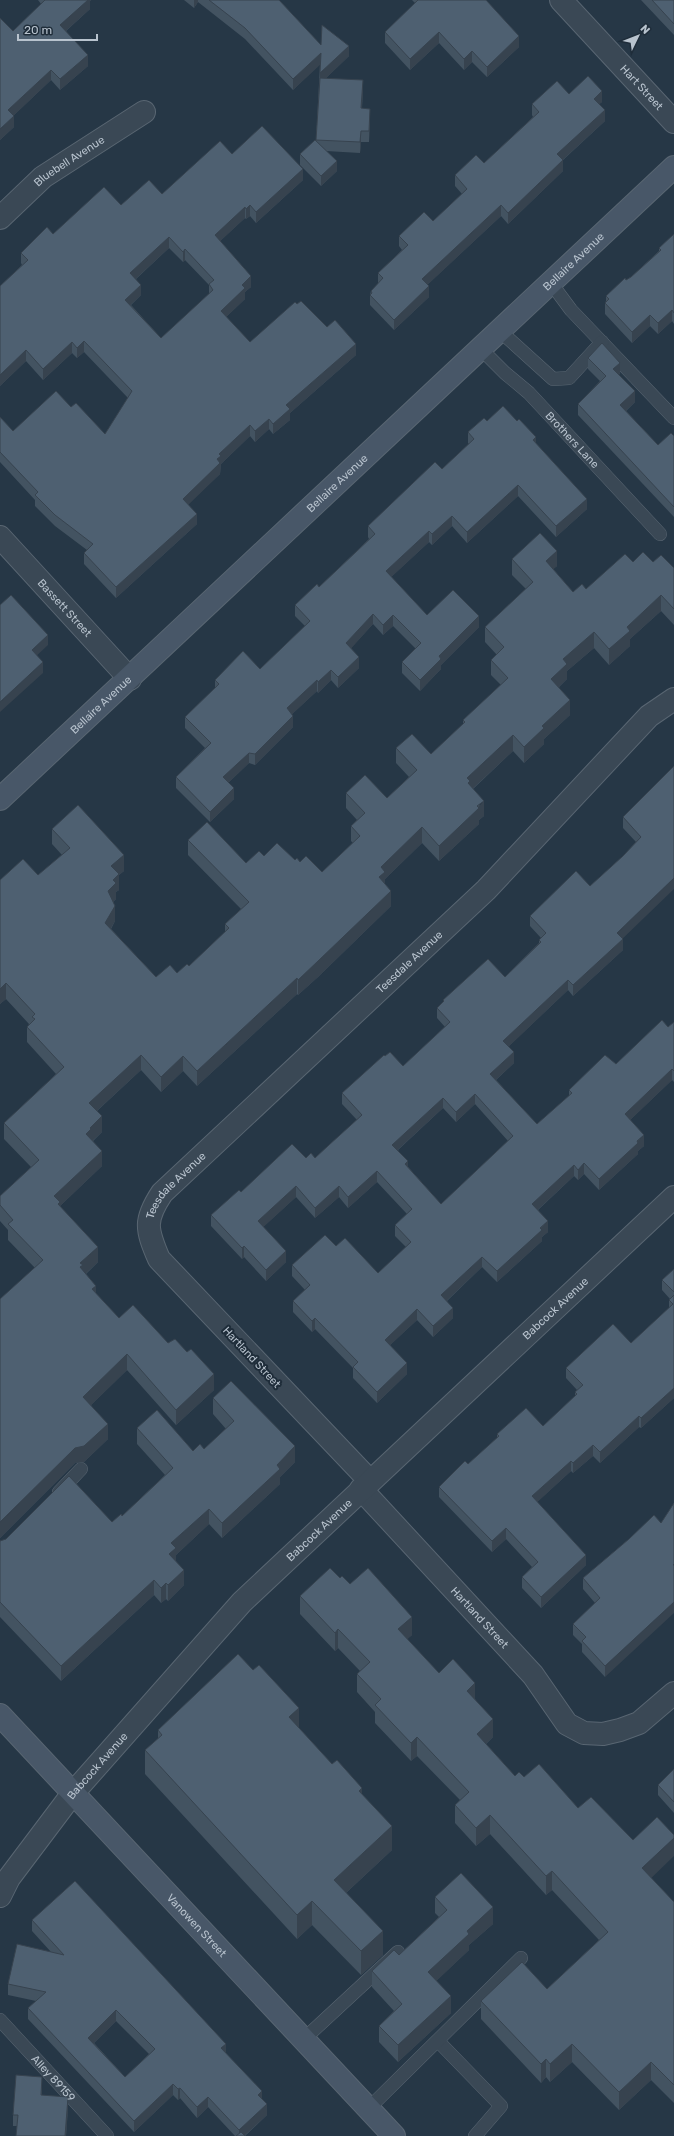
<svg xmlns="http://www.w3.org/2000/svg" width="674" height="2136" viewBox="0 0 674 2136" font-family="Rubik,sans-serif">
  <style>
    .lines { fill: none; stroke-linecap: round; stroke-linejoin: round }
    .lane-casing { stroke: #596672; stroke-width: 14 }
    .street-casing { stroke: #596672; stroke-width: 24 }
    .secondary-casing { stroke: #596672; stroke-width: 24 }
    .lane { stroke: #3a4855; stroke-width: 13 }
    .street { stroke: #3a4855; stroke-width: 22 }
    .secondary { stroke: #485768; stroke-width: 22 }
    .wall { fill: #435361; fill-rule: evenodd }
    .shaded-wall { fill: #37434f }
    .building { fill: #4e6071; stroke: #37434f; fill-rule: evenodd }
    .labels { text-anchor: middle; stroke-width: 4; stroke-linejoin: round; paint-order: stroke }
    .street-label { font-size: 11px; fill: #b8c3ce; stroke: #1f2d3a }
  </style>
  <rect width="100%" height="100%" fill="#263746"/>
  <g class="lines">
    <g class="lane-casing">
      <g id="lane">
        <path d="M551 283 571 310 674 418"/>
        <path d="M500 331 553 379 569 378 602 342"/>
        <path id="s1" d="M481 349 505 373 529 393 660 534"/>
        <path d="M59 1492 81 1469"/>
        <path id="s2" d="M0 2020 107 2136"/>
        <path d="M304 2039 398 1952"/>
        <path d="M438 2041 501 2106 475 2136"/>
        <path d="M369 2108 521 1958"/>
      </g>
    </g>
    <g class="street-casing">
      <g id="street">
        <path id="s3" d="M561 0 674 122"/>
        <path id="s4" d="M0 218 43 177 144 112"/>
        <path id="s5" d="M0 537 130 679"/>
        <path id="s6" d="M369 1480 159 1259C146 1229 144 1220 162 1193L486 890 649 716 674 699"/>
        <path id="s7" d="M361 1489 533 1675 567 1724 584 1733 603 1734 620 1730 639 1723 674 1693"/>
        <path id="s8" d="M0 1896 9 1878 73 1793 242 1602 674 1197"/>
      </g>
    </g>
    <g class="secondary-casing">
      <g id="secondary">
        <path id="s9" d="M0 799 674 167"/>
        <path id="s10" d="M0 1715 394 2136"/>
      </g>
    </g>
    <use href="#lane" class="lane"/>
    <use href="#street" class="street"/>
    <use href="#secondary" class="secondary"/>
  </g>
  <path class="wall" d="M38 0H91L90 1V9L66 31 88 66 60 90 51 80 13 116 14 127 0 140V18L13 31 41 4Z
    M184 0H279L321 45 349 56 326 78 363 91 362 108 370 119 369 142H361L360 153 326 151 337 171 321 186 300 165V154L316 141 320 64 293 90 245 39 198 2 194 8Z
    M412 0H486L519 47 487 77 472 62 464 70 439 43 410 70 385 43V32L415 3Z
    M641 0H674V35Z
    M569 94 602 102 599 104 605 121 563 160V171L508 224 501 216 427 285 429 297 394 330 370 305V295L371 291 378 284V273L402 250 399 246V236L433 221 462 194 455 186V175L484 163 533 117 532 115V104Z
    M232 154 303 180 256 223 250 216 246 219 245 218 220 241 251 287 245 292V299L226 317 250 342 297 304 327 327 356 355 290 413V420L273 434 269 429 255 442 250 436 221 464 220 474 188 504 197 524 116 598 84 564V553L87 550 55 526 35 506V500L0 462V417L13 431 71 407 105 434 128 398 84 352 77 358 72 353 43 380 26 361 0 386V286L22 265 21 263V253L53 234 121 205 162 194ZM169 248 183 262 185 260 209 285V294L161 338 131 305 141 295 136 279Z
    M674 234V324L672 321 658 334 650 326 632 343 605 314V303L606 301V296L626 280 631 277 659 251V248Z
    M588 358 620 373 619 375 635 402 626 411 658 445 674 436V517L578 415V404L600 381 588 369Z
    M487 421 536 444 587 509 556 537 518 496 467 543 452 526 432 545 429 542 391 577 427 615 479 627 441 665V669L420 691 402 673V662L416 649 393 626 383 635 373 624 351 648 359 668 338 688 331 680 318 693 317 691 292 714 293 727 255 765 249 763 228 783 234 799 210 822 176 788V777L205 748 185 728V717L215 688V680L260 669 305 626 295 616V605L319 587 369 539 368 537V526L442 469 469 444 468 443V432Z
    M512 559 557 566 553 569 573 592 586 589 633 562H653L674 568V625L661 611 630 639V646L609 665 594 648 567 671V679L559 687 570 715 544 739V744L524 763 513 751 473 789 484 816 479 820V824L439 861 422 843 385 879V884L391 906 318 977 298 995 297 994 197 1086 183 1071 161 1092 141 1070 97 1111 102 1132 93 1141 102 1166 60 1206 98 1262 86 1274 96 1294 119 1318 168 1343 214 1390 176 1425 127 1370 91 1405 108 1439 84 1462 75 1463 0 1538V1299L35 1268 8 1240V1230L0 1221V1196L31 1167 4 1139V1123L56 1074 27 1042V1027L29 1024 6 999 0 1004V880L38 875 62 855 52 844V829L124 871 119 875V890L116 892V899L113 902 115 921 111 929 156 977 177 973 189 966 225 932V924L241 909 188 855V840L246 863 264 856 295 860 322 872 353 843 351 841V826L357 820 346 808V793L387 798 409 777 396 763V748L431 754 463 724V720L501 685 491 675V660L497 655 485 642V627L526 589 512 575Z
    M674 766 622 939 623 950 573 996 568 990 509 1046 514 1063 496 1080 537 1124 569 1096V1090L616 1064 668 1027 674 1022V1082L672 1080 630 1120 644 1146 638 1151V1154L599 1190 584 1174 578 1180 574 1176 538 1210 548 1232 542 1237V1241L497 1282 482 1267 447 1301 453 1318 433 1337 417 1320 390 1345 407 1374 377 1403 353 1378V1368L315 1329 312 1332 293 1312V1301L305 1290 292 1276V1265L336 1246 378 1273 406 1247 395 1236V1225L407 1214 377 1182 348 1208 339 1197 315 1218 296 1197 263 1227 286 1262 266 1281 244 1257 242 1259 211 1226V1215L241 1192 306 1158H315L329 1145 357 1120 342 1104V1093L385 1056 403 1066 445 1027 437 1018V1008L443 1003V1000L505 977 539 943V940L541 938 530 926V916L590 886 623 856 636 842 623 828V817ZM475 1104 508 1141 441 1204 408 1167 398 1150 443 1108 456 1122Z
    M674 1269V1398L641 1428 639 1427 600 1463 593 1456 573 1473 571 1471 537 1502 586 1565 541 1608 522 1588V1577L532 1567 506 1539 492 1552 439 1497V1487L468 1464 497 1438V1434L543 1426 575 1396V1392L577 1390 566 1378V1368L631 1343 669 1308V1300L670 1299 662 1290V1280Z
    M213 1398 295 1462 280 1477V1484L222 1538 209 1524 176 1555V1561L184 1585 168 1601 166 1599 161 1603 154 1595 61 1681 0 1617V1541L112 1522 122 1516 165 1475 137 1444V1428L193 1451 204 1449 226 1429 213 1414Z
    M629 1539 605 1677 582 1652V1644L573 1635V1624L595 1603 583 1589V1578Z
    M340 1578 350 1584 412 1635 407 1639 439 1673 475 1699 493 1737 486 1744 515 1776 524 1777 578 1808 651 1878 674 1902V2103L651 2080 619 2110 572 2062 550 2082 546 2077 541 2083 481 2019V2001L547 1989 599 1940 552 1890 546 1895 490 1834 476 1846 455 1823V1805L460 1800 417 1756 411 1761 375 1723V1712L357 1692V1674L360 1671 338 1648 335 1651 300 1614V1596Z
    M299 1728 332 1764 362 1794 392 1850 346 1893 383 1955 361 1975 312 1925 297 1939 145 1774V1750L158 1739V1730Z
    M674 1769V1813L658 1795V1785Z
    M435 1897 493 1924 469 1945V1950L436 1981 451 2013 398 2062 379 2042V2026L394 2011 372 1987V1971L399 1955 439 1917 435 1913Z
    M32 1920 226 2053 262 2099 267 2115 245 2136H235L208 2107 197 2118 180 2098 178 2100 173 2095 134 2132 28 2019V2008L36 2001 8 1995V1984L51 1952 32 1931ZM116 2021 149 2054 125 2077 94 2043Z
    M42 2088V2095L68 2108 66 2136H16L17 2126H13V2115Z"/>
  <path class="shaded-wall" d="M86 0H91L90 1V9L60 36V25Z
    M194 0H198V2L194 8Z
    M439 32V43L410 70V59Z
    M519 36V47L487 77V67Z
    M349 46V56L320 84V73Z
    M472 51V62L464 70V59Z
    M321 53V64L293 90V79Z
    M88 55V66L60 90V79Z
    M51 70V80L8 121V110Z
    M363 80V91L361 119V108Z
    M602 91V102L594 109V99Z
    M370 109V119L369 142V131Z
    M605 110V121L557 165V154Z
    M14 116V127L0 140V129Z
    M361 131V142L360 153V142Z
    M563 160V171L508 224V213Z
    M337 161V171L321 186V176Z
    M303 169V180L256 223V212Z
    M250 205V216L246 219V209Z
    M501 205V216L422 290V279Z
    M245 207V218L215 246V235Z
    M169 237V248L130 284V273Z
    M185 249V260L183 262V252Z
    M251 276V287L245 292V299L221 322V311L242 285Z
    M141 285V295L125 310V300Z
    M429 286V297L394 330V320Z
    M672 310V321L658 334V323Z
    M650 315V326L632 343V332Z
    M84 341V352L77 358V348Z
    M72 342V353L43 380V369Z
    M356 344V355L290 413V420L273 434V424L286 405Z
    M26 350V361L0 386V375Z
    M620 363V373L613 380V369Z
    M635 391V402L620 416V405Z
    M269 419V429L255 442V431Z
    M250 425V436L221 464 220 474 183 510V499L217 459 219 454Z
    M536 437V448L533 440Z
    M518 485V496L467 543V532Z
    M587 499V509L556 537V526Z
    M197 514V524L116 598V587Z
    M452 516V526L432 545V534Z
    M429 531V542L386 582V571Z
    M557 551V566L546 576V561Z
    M661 595V611L630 639V646L609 665V649L627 627Z
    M373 614V624L346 654V643Z
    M393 615V626L383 635V625Z
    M479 616V627L441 665V669L420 691V680L439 656Z
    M594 632V648L567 671V679L551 694V679L563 659Z
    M48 635V645L32 660V650Z
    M359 657V668L338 688V677Z
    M43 662V673L0 712V702Z
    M331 670V680L318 693V682Z
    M317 680V691L287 719V708Z
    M570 700V715L544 739V744L524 763V747L542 726Z
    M293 716V727L255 765V754Z
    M513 735V751L470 791V797L467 778Z
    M249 753V763L223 788V777Z
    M234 788V799L210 822V812Z
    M484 801V816L479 820V824L439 861V846Z
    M422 827V843L385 879V887L379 877 381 867Z
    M124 855V871L119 875V890L116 892V899L108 906V891L111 866Z
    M674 878V889L617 944V933Z
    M391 891V906L318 977 298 995V980Z
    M115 906V921L105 938V923Z
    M623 939V950L573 996V985Z
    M297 978V994L197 1086V1071Z
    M568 980V990L503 1052V1041Z
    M6 983V999L0 1004V989Z
    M514 1052V1063L490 1085V1074Z
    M141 1055V1070L89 1118V1103Z
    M183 1056V1071L161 1092V1077Z
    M672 1069V1080L625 1125V1114Z
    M475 1094V1104L456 1122V1112Z
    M443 1098V1108L392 1155V1145Z
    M102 1116V1132L91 1142 86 1134 90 1128Z
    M644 1135V1146L638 1151V1154L599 1190V1179Z
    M102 1151V1166L60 1206 54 1196Z
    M408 1161V1172L405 1164Z
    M584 1163V1174L578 1180V1170Z
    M574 1165V1176L532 1215V1204Z
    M377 1171V1182L348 1208V1197Z
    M296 1186V1197L258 1232V1221Z
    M339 1186V1197L315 1218V1208Z
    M548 1221V1232L542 1237V1241L497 1282V1271Z
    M244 1246V1257L242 1259V1248Z
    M98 1247V1262L83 1276 80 1283V1263Z
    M286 1251V1262L266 1281V1270Z
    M482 1257V1267L441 1306V1295Z
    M96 1286V1301L92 1289Z
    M453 1308V1318L433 1337V1326Z
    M417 1309V1320L385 1350V1340Z
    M315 1318V1329L312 1332V1321Z
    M127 1354V1370L83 1413V1397Z
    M407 1363V1374L377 1403V1392Z
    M214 1374V1390L176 1425V1410Z
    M674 1388V1398L641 1428V1418Z
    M639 1416V1427L600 1463V1452Z
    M108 1424V1439L84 1462 75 1463 0 1538V1522L75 1448Z
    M593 1445V1456L573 1473V1463Z
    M295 1446V1462L280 1477V1484L222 1538V1523Z
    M571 1461V1471L532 1507V1496Z
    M209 1509V1524L176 1555V1563L169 1554 171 1543Z
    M506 1528V1539L492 1552V1541Z
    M586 1555V1565L541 1608V1597Z
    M184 1570V1585L168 1601V1585Z
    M154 1580V1595L61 1681V1666Z
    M166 1583V1599L161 1603V1588Z
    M674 1602V1613L605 1677V1666Z
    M412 1617V1635L398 1648V1629Z
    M338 1629V1648L335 1651V1633Z
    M475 1683V1701L467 1691Z
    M299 1708V1732L289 1717Z
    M493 1719V1737L477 1752V1734Z
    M417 1737V1756L411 1761V1743Z
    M362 1788V1812L359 1791Z
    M490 1815V1834L476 1846V1828Z
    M392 1826V1850L334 1904V1880Z
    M674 1838V1856L642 1887V1868Z
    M552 1871V1890L546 1895V1876Z
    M312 1901V1925L297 1939V1915Z
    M493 1907V1924L469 1945V1950L428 1989V1972L467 1931Z
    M383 1931V1955L361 1975V1951Z
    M451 1996V2013L398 2062V2045Z
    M116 2010V2021L88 2049V2038Z
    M226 2044V2054L221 2048Z
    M572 2044V2062L550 2082V2064Z
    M546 2059V2077L541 2083V2064Z
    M651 2062V2080L619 2110V2092Z
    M42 2077V2088L41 2105V2095Z
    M173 2084V2095L134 2132V2121Z
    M180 2088V2098L178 2100V2089Z
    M262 2091V2102L258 2095Z
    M68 2097V2108L66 2136H65Z
    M208 2097V2107L197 2118V2107Z
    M267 2104V2115L244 2136H239V2130Z"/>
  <path class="building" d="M45 0H88L60 25 88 55 60 79 51 70 8 110 14 116 0 129V18L13 31Z
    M209 0H279L321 45 322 25 349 46 320 73 321 53 293 79 245 28Z
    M418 0H486L519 36 487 67 472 51 464 59 439 32 410 59 385 32Z
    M652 0H674V24Z
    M588 76 602 91 594 99 605 110 557 154 563 160 508 213 501 205 422 279 429 286 394 320 370 295 372 293 371 291 383 278 378 273 408 245 399 236 424 212 433 221 467 189 455 175 476 155 484 163 539 112 532 104 557 81 569 94Z
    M320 78 363 80 361 108 370 109 369 131H361L360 142 316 140Z
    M262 126 303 169 256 212 250 205 246 209 245 207 215 235 251 276 242 285 245 288 221 311 250 342 295 302 297 304 301 301 327 327 335 320 356 344 286 405 290 409 273 424 269 419 255 431 250 425 219 454 221 456 217 459 220 463 183 499 197 514 116 587 84 553 93 544 55 515 35 495 38 492 0 452V417L13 431 56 391 71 407 76 403 105 434 132 391 84 341 77 348 72 342 43 369 26 350 0 375V286L28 260 21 253 47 227 53 234 104 187 121 205 149 180 162 194 220 141 232 154ZM169 237 183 252 185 249 214 280 209 284 213 290 161 338 125 300 141 285 130 273Z
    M315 140 337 161 321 176 300 154Z
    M674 234V313L672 310 658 323 650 315 632 332 605 303 609 299 606 296 625 278 626 280 631 277 661 250 659 248Z
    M602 343 620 363 613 369 635 391 620 405 658 445 671 433 674 436V507L578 404 606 376 588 358Z
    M503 406 517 421 519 419 536 437 533 440 587 499 556 526 518 485 467 532 452 516 432 534 429 531 386 571 427 615 453 590 479 616 439 656 441 659 420 680 402 662 421 643 393 615 383 625 373 614 346 643 359 657 338 677 331 670 318 682 317 680 287 708 293 716 255 754 249 753 223 777 234 788 210 812 176 777 211 743 185 717 219 684 215 680 243 651 260 669 310 621 295 605 317 584 319 587 375 534 368 526 435 462 442 469 474 439 468 432 484 418 487 421Z
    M540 533 557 551 546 561 573 592 582 584 586 589 625 554 633 562 643 552 653 562 661 555 674 568V609L661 595 627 627 630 631 609 649 594 632 563 659 567 664 551 679 570 700 542 726 544 728 524 747 513 735 467 778 470 781 468 783 484 801 477 806 479 808 439 846 422 827 381 867 385 872 379 877 391 891 318 961 298 980 297 978 197 1071 183 1056 161 1077 141 1055 89 1103 102 1116 90 1128 91 1129 86 1134 102 1151 54 1196 60 1202 58 1204 98 1247 80 1263 83 1265 80 1267 96 1286 92 1289 119 1318 133 1305 168 1343 175 1339 187 1352 191 1349 214 1374 176 1410 127 1354 83 1397 108 1424 84 1446 75 1448 0 1522V1299L43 1260 8 1224 13 1220 0 1205V1196L39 1160 4 1123 64 1067 27 1027 35 1019 32 1017 35 1014 6 983 0 989V880L23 859 38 875 70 848 52 829 78 805 124 855 111 866 119 874 113 880 116 883 108 891 115 906 105 923 156 977 170 965 177 973 187 964 189 966 229 928 225 924 249 902 188 840 207 822 246 863 259 851 264 856 277 843 295 860 297 858 300 862 306 856 322 872 360 836 351 826 365 813 346 793 365 775 387 798 417 770 396 748 412 734 431 754 465 722 463 720 508 678 491 660 504 647 485 627 533 582 512 559Z
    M11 595 48 635 32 650 43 662 0 702V605Z
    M674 766V878L617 933 623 939 573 985 568 980 503 1041 514 1052 490 1074 537 1124 572 1093 569 1090 605 1055 616 1064 662 1020 668 1027 674 1022V1071L672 1069 625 1114 644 1135 637 1141 638 1143 599 1179 584 1163 578 1170 574 1165 532 1204 548 1221 540 1228 542 1230 497 1271 482 1257 441 1295 453 1308 433 1326 417 1309 385 1340 407 1363 377 1392 353 1367 358 1362 315 1318 312 1321 293 1301 310 1285 292 1265 325 1235 336 1246 345 1238 378 1273 411 1242 395 1225 412 1209 377 1171 348 1197 339 1186 315 1208 296 1186 258 1221 286 1251 266 1270 244 1246 242 1248 211 1215 239 1190 241 1192 292 1144 306 1158 311 1153 315 1158 329 1145 362 1115 342 1093 384 1055 385 1056 390 1052 403 1066 450 1022 437 1008 444 1001 443 1000 488 959 505 977 541 942 539 940 546 933 530 916 576 871 590 886 623 856 641 837 623 817ZM475 1094 513 1136 441 1204 405 1164 408 1161 392 1145 443 1098 456 1112Z
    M674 1269V1292L662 1280Z
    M674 1295V1388L641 1418 639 1416 600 1452 593 1445 573 1463 571 1461 532 1496 586 1555 541 1597 522 1577 538 1562 506 1528 492 1541 439 1487 465 1461 468 1464 499 1436 497 1434 526 1408 543 1426 577 1394 575 1392 583 1385 566 1368 613 1324 631 1343 673 1304 669 1300Z
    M231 1381 295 1446 277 1465 280 1469 222 1523 209 1509 171 1543 176 1548 169 1554 184 1570 168 1585 166 1583 161 1588 154 1580 61 1666 0 1602V1541L6 1539 69 1476 112 1522 121 1514 122 1516 173 1468 137 1428 157 1410 193 1451 200 1444 204 1449 234 1421 213 1398Z
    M674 1503V1564L673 1565H674V1602L605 1666 582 1641 586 1637 573 1624 600 1598 583 1578 629 1539 654 1515 661 1523Z
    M330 1568 340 1578 342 1576 350 1584 368 1568 412 1617 398 1629 439 1673 453 1659 475 1683 467 1691 493 1719 477 1734 515 1776 519 1772 524 1777 539 1764 578 1808 591 1797 633 1840 657 1817 674 1835V1838L642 1868 674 1902V2085L651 2062 619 2092 572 2044 550 2064 546 2059 541 2064 481 2001 522 1962 547 1989 608 1932 552 1871 546 1876 490 1815 476 1828 455 1805 469 1792 417 1737 411 1743 375 1705 381 1699 357 1674 370 1662 338 1629 335 1633 300 1596Z
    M238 1654 253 1670 259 1665 299 1708 289 1717 332 1764 337 1760 362 1788 359 1791 392 1826 334 1880 383 1931 361 1951 312 1901 297 1915 145 1750 162 1735 158 1730Z
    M674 1769V1802L658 1785Z
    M461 1873 493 1907 467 1931 469 1934 428 1972 451 1996 398 2045 379 2026 402 2004 372 1971 394 1950 399 1955 447 1910 435 1897Z
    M75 1881 226 2044 221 2048 262 2091 258 2095 267 2104 239 2130 208 2097 197 2107 180 2088 178 2089 173 2084 134 2121 28 2008 46 1992 8 1984 17 1944 64 1955 32 1920ZM116 2010 155 2049 125 2077 88 2038Z
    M16 2075 42 2077 41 2095 68 2097 65 2136H16L18 2115H13Z
    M241 2132 245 2136H236Z"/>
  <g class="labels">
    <g class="street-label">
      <text dy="4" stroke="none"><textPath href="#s3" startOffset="119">Hart Street</textPath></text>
      <text dy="4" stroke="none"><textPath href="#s4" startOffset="90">Bluebell Avenue</textPath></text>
      <text dy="4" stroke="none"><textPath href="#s9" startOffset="786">Bellaire Avenue</textPath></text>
      <text dy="4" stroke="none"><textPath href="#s1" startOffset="129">Brothers Lane</textPath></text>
      <text dy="4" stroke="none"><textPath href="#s9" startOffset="462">Bellaire Avenue</textPath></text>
      <text dy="4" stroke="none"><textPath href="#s5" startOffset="96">Bassett Street</textPath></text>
      <text dy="4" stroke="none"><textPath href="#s9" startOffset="138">Bellaire Avenue</textPath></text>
      <text dy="4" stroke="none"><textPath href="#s6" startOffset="714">Teesdale Avenue</textPath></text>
      <text dy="4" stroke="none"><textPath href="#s6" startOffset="390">Teesdale Avenue</textPath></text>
      <text dy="4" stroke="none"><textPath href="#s8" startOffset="811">Babcock Avenue</textPath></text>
      <text transform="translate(252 1357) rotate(47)" y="4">Hartland Street</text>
      <text dy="4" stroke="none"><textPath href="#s8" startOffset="487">Babcock Avenue</textPath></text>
      <text dy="4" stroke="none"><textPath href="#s7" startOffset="175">Hartland Street</textPath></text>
      <text dy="4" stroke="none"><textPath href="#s8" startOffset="163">Babcock Avenue</textPath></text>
      <text dy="4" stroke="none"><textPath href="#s10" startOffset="288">Vanowen Street</textPath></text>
      <text dy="4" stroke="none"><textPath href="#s2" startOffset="79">Alley 89159</textPath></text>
    </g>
  </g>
  <g transform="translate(638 36) rotate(47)" stroke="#1f2d3a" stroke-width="3" paint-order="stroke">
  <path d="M0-3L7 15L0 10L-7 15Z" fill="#b8c3ce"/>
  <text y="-6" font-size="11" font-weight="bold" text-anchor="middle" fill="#b8c3ce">N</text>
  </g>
  <path d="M18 34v6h79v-6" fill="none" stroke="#b8c3ce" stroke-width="2"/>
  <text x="24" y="34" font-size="12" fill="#b8c3ce" stroke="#1f2d3a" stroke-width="3" paint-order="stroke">20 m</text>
</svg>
